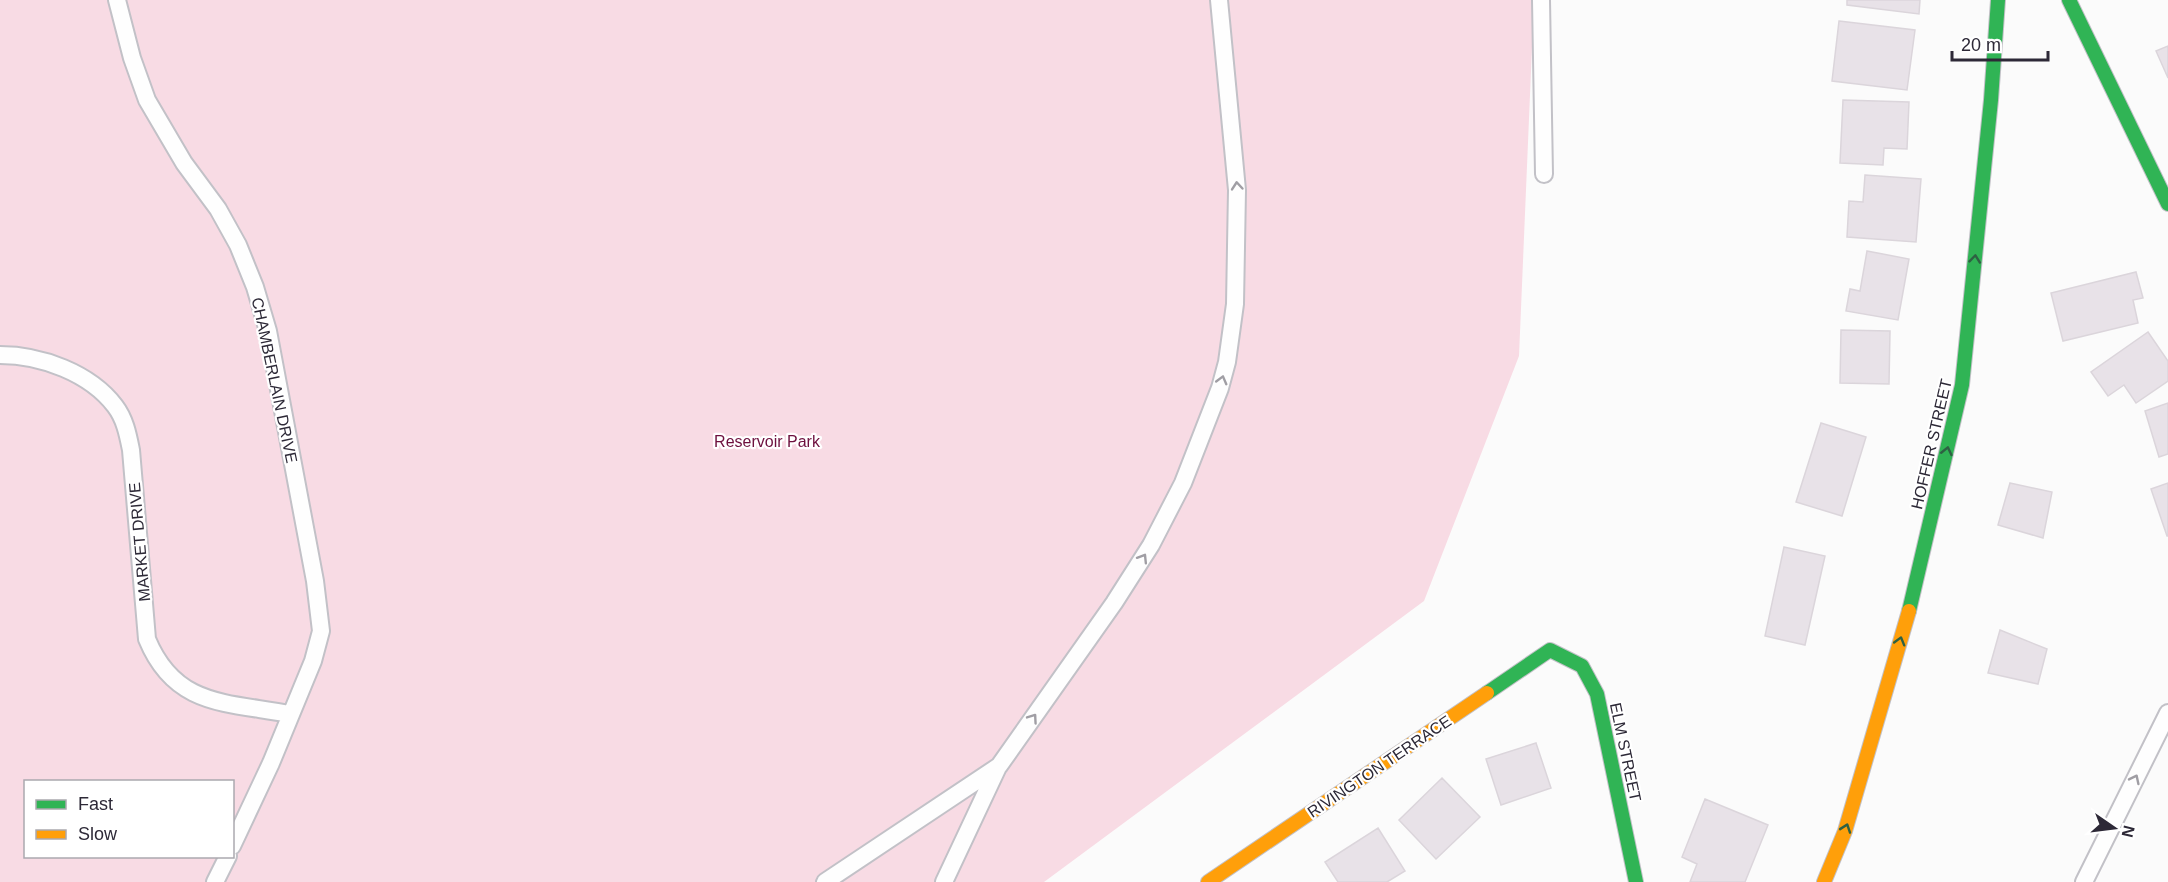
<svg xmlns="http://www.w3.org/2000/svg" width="2168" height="882" viewBox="0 0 2168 882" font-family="Helvetica,sans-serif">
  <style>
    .green { fill: #f8dbe4; fill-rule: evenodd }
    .building { fill: #e8e2e8; stroke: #dbd5db; stroke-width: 1.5 }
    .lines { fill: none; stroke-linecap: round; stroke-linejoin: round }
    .lane-casing { stroke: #c2c1c7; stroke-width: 20 }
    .fast-casing { stroke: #c2c1c7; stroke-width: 16 }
    .slow-casing { stroke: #c2c1c7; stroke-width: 16 }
    .lane { stroke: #fefefe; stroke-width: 16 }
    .fast { stroke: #30b455; stroke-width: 14 }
    .slow { stroke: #ff9f0a; stroke-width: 14 }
    .oneway { stroke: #a09ea4 }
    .oneway2 { stroke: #2e6143 }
    .labels { text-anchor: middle; stroke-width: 4.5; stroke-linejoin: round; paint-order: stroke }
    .street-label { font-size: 16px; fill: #2d2937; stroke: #fff }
    .park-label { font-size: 16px; fill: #6d103e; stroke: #fff }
  </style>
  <rect width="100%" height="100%" fill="#fbfbfb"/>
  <path class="green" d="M0 0H1534L1519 356 1424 601 1044 882H0ZM26 782H232V856H26Z"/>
  <path class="building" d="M1847 0H1920L1919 14 1847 5Z
    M1839 21 1915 30 1907 90 1832 81Z
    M2168 46V78L2156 51Z
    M1843 100 1909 102 1907 149 1884 148 1883 165 1840 163Z
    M1865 175 1921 179 1916 242 1847 237 1849 201 1863 202Z
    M1867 251 1909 259 1898 320 1846 311 1850 289 1860 291Z
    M2136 272 2143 298 2133 300 2138 323 2063 341 2051 293Z
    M1841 330 1890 331 1889 384 1840 383Z
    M2148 332 2168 361V381L2136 403 2124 385 2108 396 2091 372Z
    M2168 403V454L2159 457 2145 411Z
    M1821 423 1866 437 1842 516 1796 502Z
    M2010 483 2052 492 2043 538 1998 525Z
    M2168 483V536H2167L2151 489Z
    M1784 547 1825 556 1805 645 1765 636Z
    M2000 630 2047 649 2038 684 1988 673Z
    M1536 743 1551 788 1501 805 1486 759Z
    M1442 778 1480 817 1436 859 1399 820Z
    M1705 799 1768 825 1745 882H1690L1697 864 1682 857Z
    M1378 828 1405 871 1387 882H1338L1325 862Z"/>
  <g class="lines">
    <g class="lane-casing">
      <path id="lane" d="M117 0 132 58 147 100 184 163 218 209 238 245 255 287 268 331 315 581 321 631 313 661 271 763 232 846
        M1541 0 1544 174
        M0 355C41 355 90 373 115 406 125 419 128 435 131 450L147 639C175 707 226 702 290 714
        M215 882 228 856
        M825 882 999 766 1114 603 1151 545 1183 483 1220 388 1227 362 1235 304 1237 190 1219 0
        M944 882 998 767
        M2084 882 2168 713"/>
    </g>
    <g class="fast-casing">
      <path id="fast" d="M2069 0 2168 204
        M1909 611 1962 385 1991 100 1998 0
        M1487 693 1550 650 1582 666 1597 694 1636 882"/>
    </g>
    <g class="slow-casing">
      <path id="slow" d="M1208 882 1487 693
        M1824 882 1845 831 1909 611"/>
    </g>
    <use href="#lane" class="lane"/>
    <use href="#fast" class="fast"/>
    <use href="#slow" class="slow"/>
  </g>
  <defs><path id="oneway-chevron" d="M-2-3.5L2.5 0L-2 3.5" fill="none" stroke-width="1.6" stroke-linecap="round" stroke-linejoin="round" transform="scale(1.5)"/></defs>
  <g class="oneway">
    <use href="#oneway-chevron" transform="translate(1237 186) rotate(-95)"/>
    <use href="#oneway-chevron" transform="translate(1222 380) rotate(-75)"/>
    <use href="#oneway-chevron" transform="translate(1143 558) rotate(-58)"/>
    <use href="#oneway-chevron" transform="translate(1033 718) rotate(-55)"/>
    <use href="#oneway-chevron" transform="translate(2135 779) rotate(-64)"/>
  </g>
  <g class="oneway2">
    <use href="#oneway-chevron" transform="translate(1975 259) rotate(-84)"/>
    <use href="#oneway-chevron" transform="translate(1947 451) rotate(-77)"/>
    <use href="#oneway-chevron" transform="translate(1900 641) rotate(-74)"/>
    <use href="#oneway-chevron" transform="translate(1846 828) rotate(-71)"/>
  </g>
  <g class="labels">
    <g class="street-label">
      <text transform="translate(275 380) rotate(78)" y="6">CHAMBERLAIN DRIVE</text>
      <text transform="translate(1931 444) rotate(-77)" y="6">HOFFER STREET</text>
      <text transform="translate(139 542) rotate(-95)" y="6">MARKET DRIVE</text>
      <text transform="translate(1626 752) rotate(78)" y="6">ELM STREET</text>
      <text transform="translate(1379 766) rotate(-34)" y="6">RIVINGTON TERRACE</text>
    </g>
    <g class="park-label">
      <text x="767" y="447">Reservoir Park</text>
    </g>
  </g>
  <rect x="24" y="780" width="210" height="78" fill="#ffffff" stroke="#aba9af" stroke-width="1.5"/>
  <rect x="36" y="800" width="30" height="9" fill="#30b455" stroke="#aba9af" stroke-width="1.5"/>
  <text x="78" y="810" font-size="18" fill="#2d2937">Fast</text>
  <rect x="36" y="830" width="30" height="9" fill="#ff9f0a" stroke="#aba9af" stroke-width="1.5"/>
  <text x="78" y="840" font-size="18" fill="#2d2937">Slow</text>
  <g transform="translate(2114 828) rotate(104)" stroke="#ffffff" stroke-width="4.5" paint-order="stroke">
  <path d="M0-4.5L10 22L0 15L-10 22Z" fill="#2d2937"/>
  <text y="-9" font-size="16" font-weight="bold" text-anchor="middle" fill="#2d2937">N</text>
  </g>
  <path d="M1952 51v9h96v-9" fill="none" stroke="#2d2937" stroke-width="3"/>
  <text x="1961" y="51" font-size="18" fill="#2d2937" stroke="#ffffff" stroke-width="4.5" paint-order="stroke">20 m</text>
</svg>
